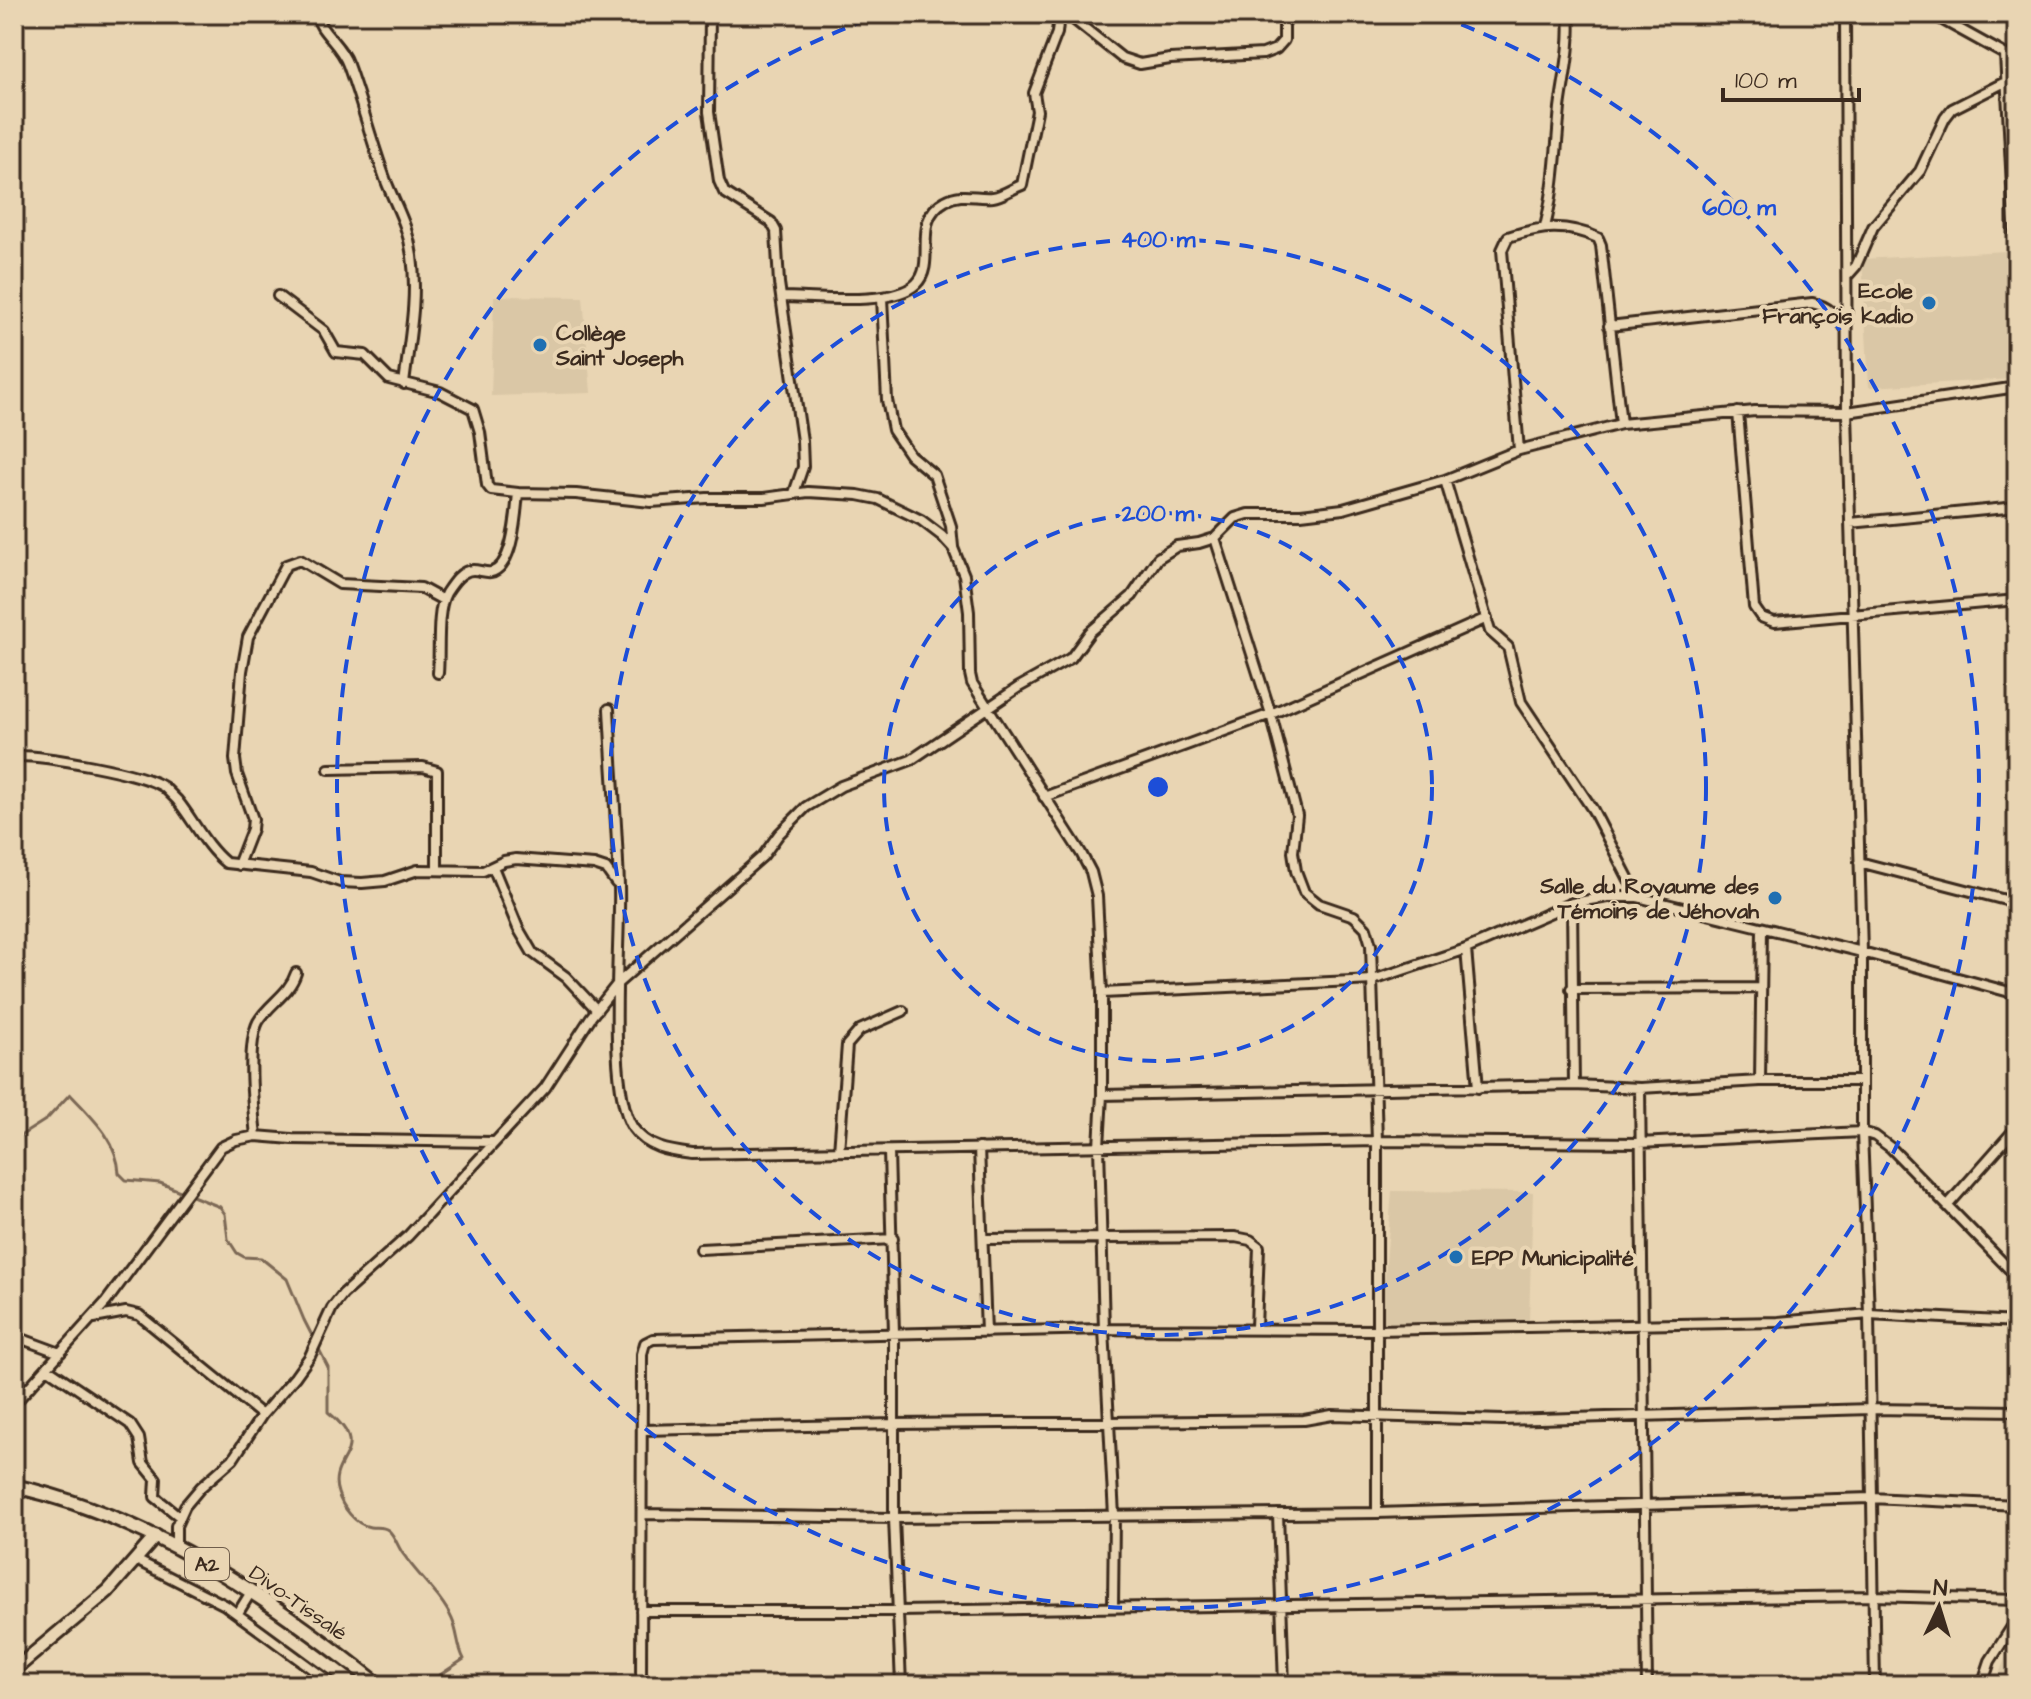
<svg xmlns="http://www.w3.org/2000/svg" width="2031" height="1699" viewBox="0 0 2031 1699" font-family="'Architects Daughter',sans-serif">
  <style>
    .built { fill: #dac7a6 }
    .lines { fill: none; stroke-linecap: round; stroke-linejoin: round }
    .stream { stroke: #7b6854; stroke-width: 3 }
    .street-casing { stroke: #3b2a1e; stroke-width: 14 }
    .secondary-casing { stroke: #3b2a1e; stroke-width: 17 }
    .primary-casing { stroke: #3b2a1e; stroke-width: 18 }
    .street { stroke: #e9d5b3; stroke-width: 8 }
    .secondary { stroke: #e9d5b3; stroke-width: 11 }
    .primary { stroke: #e9d5b3; stroke-width: 12 }
    .ring { fill: none; stroke: #1d4ed8; stroke-width: 4; stroke-dasharray: 14 10 }
    .poi-dot { fill: #1f6fb2; stroke: #e9d5b3; stroke-width: 3 }
    .labels { text-anchor: middle; stroke-width: 8; stroke-linejoin: round; paint-order: stroke }
    .shield { fill: #e9d5b3; stroke: #6f5d4b; stroke-width: 2 }
    .shield-label { font-size: 20px; font-weight: bold; fill: #3b2a1e }
    .poi-label { font-size: 22px; font-weight: bold; fill: #3b2a1e; stroke: #e9d5b3; text-anchor: end }
    .street-label { font-size: 22px; fill: #3b2a1e; stroke: #e9d5b3 }
    .centre { fill: #1d4ed8; stroke: #e9d5b3; stroke-width: 4 }
    .ring-label { font-size: 24px; text-anchor: middle; font-weight: bold; fill: #1d4ed8; stroke: #e9d5b3; stroke-width: 8; stroke-linejoin: round; paint-order: stroke }
  </style>
  <rect width="100%" height="100%" fill="#e9d5b3"/>
  <filter id="ink" filterUnits="userSpaceOnUse"><feTurbulence type="fractalNoise" baseFrequency=".0125" numOctaves="2"/><feDisplacementMap in="SourceGraphic" scale="16" xChannelSelector="R" yChannelSelector="G"/><feConvolveMatrix kernelMatrix="1 2 1 2 8 2 1 2 1" color-interpolation-filters="sRGB"/></filter>
  <g filter="url(#ink)">
    <path class="built" d="M2006 251 2014 379 1869 387 1862 259Z
      M494 296 583 297 591 393 491 396Z
      M1392 1191 1533 1192 1529 1320 1381 1323Z
      M2017 1640V1685H1995L2007 1653Z"/>
    <g class="lines">
      <path class="stream" d="M14 1140 47 1119 70 1094C92 1118 117 1139 119 1173L126 1180 160 1183 220 1207 225 1214 228 1239 237 1253 244 1257 261 1258 287 1279 304 1320 328 1367V1412C376 1451 326 1458 338 1493 342 1506 355 1525 370 1527 376 1528 382 1526 388 1530 395 1535 398 1548 404 1555 418 1576 441 1595 452 1619 458 1632 457 1646 464 1659L425 1685"/>
      <g class="street-casing">
        <path id="street" d="M316 14C320 33 341 44 348 65 362 103 372 143 386 181 397 209 408 225 412 256 418 299 409 341 404 384
          M710 14 709 112 719 181 724 192 771 222 776 231 779 283 802 441 803 467 794 493
          M1067 14 1122 58 1140 64 1170 59 1263 54 1276 49 1284 40V14
          M1845 14 1847 412 1862 952V1132L1869 1314 1875 1685
          M1932 14 2017 61
          M2005 55 2017 279
          M1545 227C1555 187 1556 149 1560 108 1564 77 1572 46 1569 14
          M1848 275 1856 266 1873 227 1920 171 1945 118 1952 109 2017 76
          M278 296 324 331 336 352 365 355 389 379 440 392 473 409 480 432 487 485 491 490 518 493
          M782 297C814 297 892 307 916 284 938 263 910 220 945 201 962 191 976 199 993 197 1002 196 1013 188 1022 185L1037 111 1034 93 1057 33 1059 14
          M882 298 887 400 893 430 910 455 934 475 951 526 953 547
          M1609 326 1812 303C1829 306 1836 316 1846 329
          M1738 412 1754 607 1761 617 1774 622 2017 600
          M1519 450 1502 250 1508 237C1542 226 1565 223 1598 238L1601 245 1621 424
          M1445 480 1490 631 1508 647 1521 702 1593 810 1638 897
          M1850 523 2017 507
          M1215 538 1271 714 1297 815 1293 852 1296 871 1304 892 1319 904 1354 916 1366 928 1371 945 1377 1141V1513
          M438 673C440 652 436 611 446 593 452 584 461 570 473 570 479 570 486 573 491 572 514 567 516 511 518 493L576 494 651 502 707 498H764L808 492 858 495 878 499 921 520 942 536 953 548 964 575 969 612 970 674 972 683 1081 853 1091 872 1097 896 1102 993V1095L1099 1146 1104 1329 1114 1516 1113 1607
          M609 709C612 768 617 827 619 886 621 940 606 1087 633 1128 647 1148 669 1151 692 1154L1377 1141 1639 1143 1862 1132 1875 1136 1891 1148 2017 1277
          M14 756C43 755 141 772 164 787 168 791 173 796 177 800 194 821 205 846 226 863L311 872 340 882 362 883 385 881 418 870 483 871 504 861 516 859 594 865 606 869 616 883
          M329 769 423 767 437 771V869
          M1044 797 1271 714 1487 618
          M1859 862 2017 903
          M238 865 252 829 253 819 237 774 235 759 242 671 248 637 286 565 300 560 340 584 421 588 443 600
          M493 867 518 928 532 952 566 977 597 1010
          M1572 903 1574 1085
          M1466 949 1478 1088
          M1571 989 1761 988
          M1102 993 1373 980 1466 949 1572 903 1608 897H1638L1862 952 2017 994
          M1760 1081 1762 929
          M1640 1088 1647 1685
          M1102 1095 1574 1085 1640 1088 1760 1081H1862
          M256 1136C253 1109 246 1046 258 1022 269 1003 289 995 296 973
          M979 1148 986 1332
          M839 1151 847 1045 860 1030 903 1011
          M889 1152 894 1333V1518L901 1685
          M1948 1205 2017 1127
          M984 1239 1235 1237 1250 1240 1259 1247 1256 1328
          M700 1249 893 1239
          M94 1318 126 1312 139 1315 262 1415
          M14 1336 60 1353
          M47 1368 130 1424 139 1438 143 1463 156 1479 155 1497 180 1517
          M14 1404 106 1302 221 1147 236 1140 256 1136 292 1139 494 1142
          M643 1430 893 1424 1304 1420 1332 1415 1503 1420 1871 1409 2017 1411
          M642 1514 894 1518 1377 1513 1871 1498 2017 1505
          M1278 1514 1284 1685
          M176 1546V1526L185 1506 201 1487 233 1459 262 1415 295 1377 310 1356 332 1308 343 1294 408 1236 545 1088 591 1017 618 983 763 856 779 834 806 807 841 786 911 760 1019 687 1071 658 1090 632 1132 596 1158 558 1177 546 1199 543 1215 538 1235 518 1248 514H1301L1343 509 1445 480 1519 450 1621 424 1755 411 1847 412 2017 387
          M136 1560 225 1605 334 1685
          M641 1611H898L1873 1596 2017 1600
          M238 1613 251 1592
          M641 1685 642 1354 645 1343 653 1339 1104 1329 1376 1330 1778 1322 1869 1314 2017 1322
          M1982 1685 1990 1661 2017 1619"/>
      </g>
      <g class="secondary-casing">
        <path id="secondary" d="M14 1670 108 1591 156 1536"/>
      </g>
      <g class="primary-casing">
        <path id="primary" d="M14 1486C153 1517 269 1598 379 1685"/>
      </g>
      <use href="#street" class="street"/>
      <use href="#secondary" class="secondary"/>
      <use href="#primary" class="primary"/>
    </g>
  </g>
  <g class="ring">
    <circle cx="1158" cy="787" r="274"/>
    <circle cx="1158" cy="787" r="548"/>
    <path d="M1439 16A821 821 0 1 1 877 16"/>
  </g>
  <g class="poi-dot">
    <circle cx="1929" cy="303" r="8"/>
    <circle cx="540" cy="345" r="8"/>
    <circle cx="1775" cy="898" r="8"/>
    <circle cx="1456" cy="1257" r="8"/>
  </g>
  <g class="labels">
    <rect class="shield" x="185" y="1548" width="44" height="32" rx="6"/>
    <g class="shield-label">
      <text x="207" y="1571">A2</text>
    </g>
    <g class="poi-label">
      <text x="1913" y="298">Ecole<tspan x="1913" dy="25">François kadio</tspan></text>
      <text x="556" y="340" text-anchor="start">Collège<tspan x="556" dy="25">Saint Joseph</tspan></text>
      <text x="1759" y="893">Salle du Royaume des<tspan x="1759" dy="25">Témoins de Jéhovah</tspan></text>
      <text x="1472" y="1265" text-anchor="start">EPP Municipalité</text>
    </g>
    <g class="street-label">
      <text transform="translate(299 1602) rotate(35)" y="8">Divo-Tissalé</text>
    </g>
  </g>
  <circle cx="1158" cy="787" r="12" class="centre"/>
  <g class="ring-label">
    <text x="1739" y="215">600 m</text>
    <text x="1158" y="247">400 m</text>
    <text x="1158" y="521">200 m</text>
  </g>
  <rect width="2031" height="1699" fill="none" stroke="#e9d5b3" stroke-width="48"/>
  <rect x="24" y="24" width="1983" height="1651" fill="none" stroke="#3b2a1e" stroke-width="3" filter="url(#ink)"/>
  <g transform="translate(1939 1607) rotate(4)" stroke="#e9d5b3" stroke-width="6" paint-order="stroke">
  <path d="M0-6L14 30L0 20L-14 30Z" fill="#3b2a1e"/>
  <text y="-12" font-size="22" font-weight="bold" text-anchor="middle" fill="#3b2a1e">N</text>
  </g>
  <path d="M1723 88v12h136v-12" fill="none" stroke="#3b2a1e" stroke-width="4"/>
  <text x="1735" y="88" font-size="24" fill="#3b2a1e" stroke="#e9d5b3" stroke-width="6" paint-order="stroke">100 m</text>
</svg>
